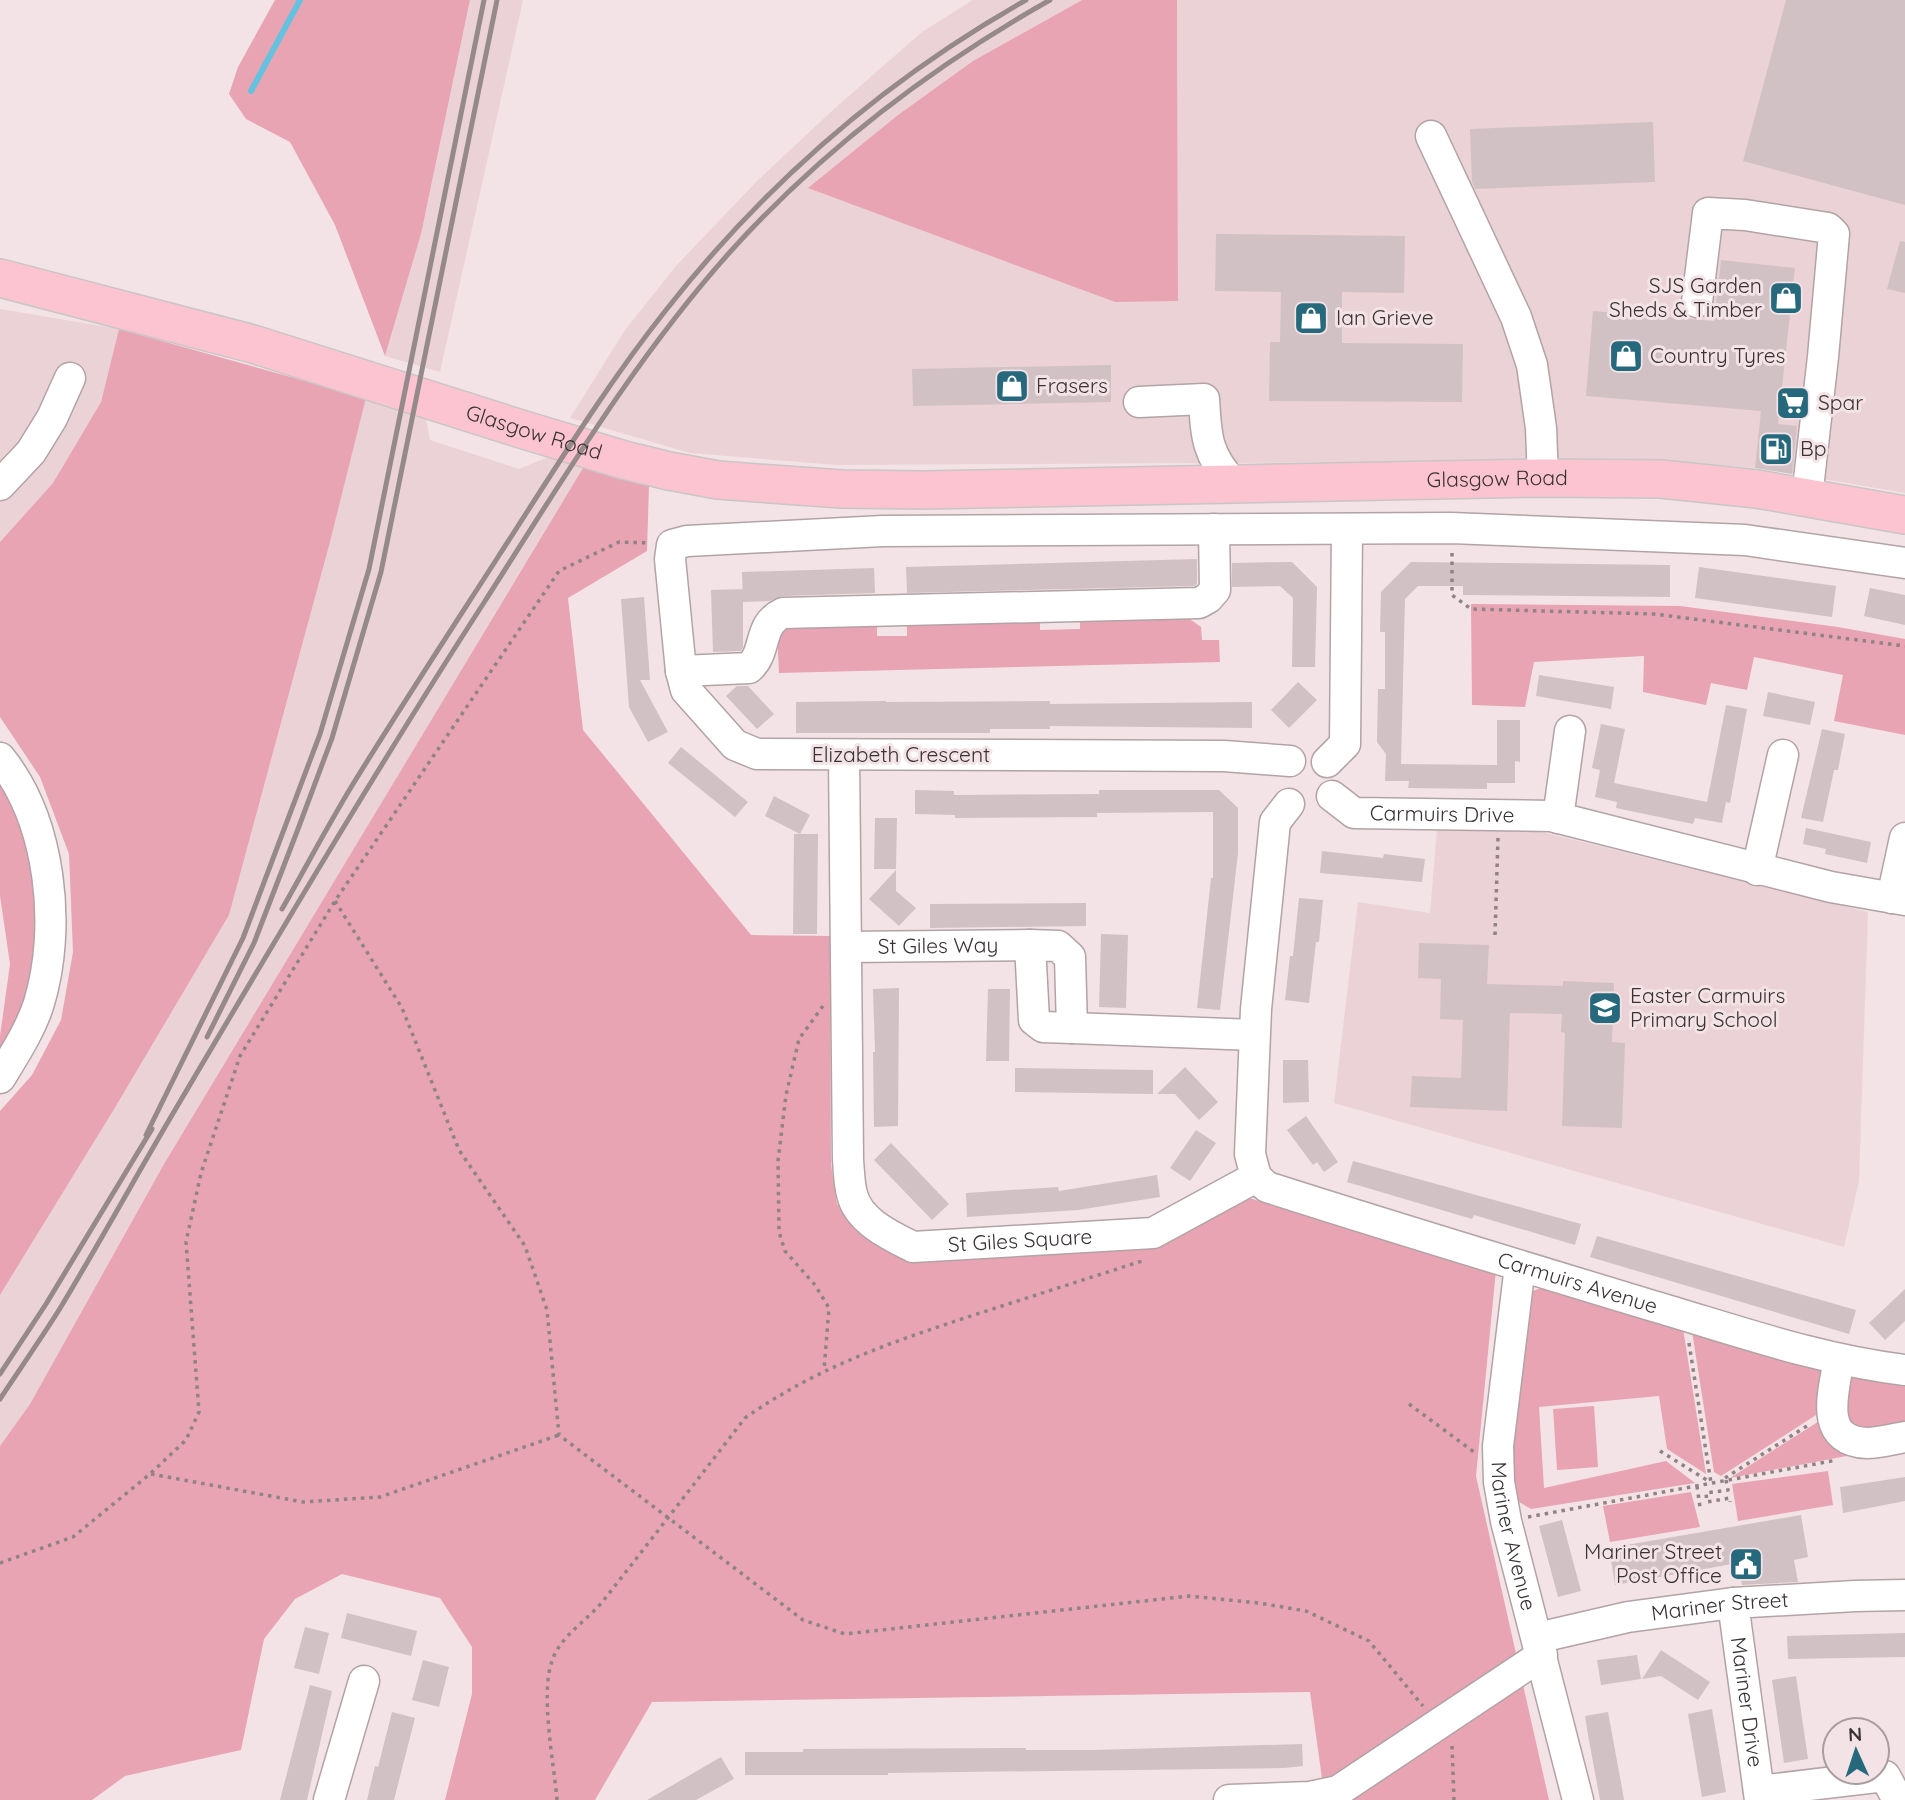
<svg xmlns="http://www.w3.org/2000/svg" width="1905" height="1800" viewBox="0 0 1905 1800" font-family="Quicksand,sans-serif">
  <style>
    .built { fill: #ebd2d6 }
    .green { fill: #e8a4b2 }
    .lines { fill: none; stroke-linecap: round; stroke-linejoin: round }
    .stream { stroke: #64c2de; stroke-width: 6 }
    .building { fill: #d1c1c4 }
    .minor-casing { stroke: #b2a3a6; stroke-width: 33 }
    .major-casing { stroke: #c8c6c6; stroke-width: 40 }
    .path { stroke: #8e8385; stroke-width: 3.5; stroke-dasharray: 3.5 5; stroke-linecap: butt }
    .minor { stroke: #fff; stroke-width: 30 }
    .major { stroke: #fbc4d0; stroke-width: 37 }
    .rail { stroke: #95898b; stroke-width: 5 }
    .labels { text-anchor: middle; stroke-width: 6; stroke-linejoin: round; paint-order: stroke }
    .poi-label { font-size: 21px; fill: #393233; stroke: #f3e3e6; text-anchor: start }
    .street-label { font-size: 21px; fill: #393233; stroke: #f3e3e6 }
  </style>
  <rect width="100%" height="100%" fill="#f3e3e6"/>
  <path class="built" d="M470 0H523L440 372 385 356 421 234Z
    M973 0H1082L973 61 898 115 809 188 1178 300 1177 0H1905V493L1759 468 1652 461 837 465 690 453 570 418 625 330 676 266 757 181 834 109 922 32Z
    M0 309 119 329 101 402 53 483 0 542Z
    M366 398 425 413 430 440 519 469 548 457 583 468 164 1164 30 1404 0 1446V1295L116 1106 229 915 330 542Z
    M1437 828 1542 832 1868 912 1859 1181 1844 1247 1334 1103 1358 902 1430 913Z"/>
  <path class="green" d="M275 0H470L421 234 385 356 335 225 290 142 246 119 229 94 238 67Z
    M1082 0H1177L1178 301 1115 302 808 188 898 115 973 61Z
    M119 329 366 398 330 542 229 915 116 1106 0 1295V1111L32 1075 61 1020 73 952 69 854 40 777 0 717V542L53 483 101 402Z
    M583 468 649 485 647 551 568 598 583 730 751 935 830 936 831 1164 837 1204 861 1227 903 1254 1158 1241 1239 1195 1496 1270 1476 1476 1549 1800H1325L1310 1692 652 1702 595 1800H445L472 1694V1647L440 1598 342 1574 295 1599 264 1639 241 1750 125 1776 92 1800H0V1446L30 1404 164 1164Z
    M1471 604 1680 606 1838 627 1905 639V735L1834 721 1843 675 1754 657 1747 690 1711 683 1706 705 1643 692 1644 656 1534 662 1525 707 1472 705Z
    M1181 613 1201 627 1202 640H1219L1220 662 779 673 777 633 788 623 877 621V636H907V620L1040 617V630L1080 629V616Z
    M0 772 24 831 44 922 25 1009 0 1061V1036L10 964 0 896Z
    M1541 1288 1567 1289 1682 1322 1706 1474 1667 1449 1659 1396 1539 1407 1544 1488 1666 1461 1695 1483 1531 1509 1514 1499 1508 1439 1526 1299 1533 1291Z
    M1691 1325 1832 1365 1827 1408 1721 1476 1714 1472Z
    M1863 1373 1905 1377V1430L1855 1434 1841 1405 1847 1377Z
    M1594 1406 1598 1467 1557 1470 1553 1409Z
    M1824 1418 1852 1455 1730 1478Z
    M1828 1471 1833 1505 1738 1521 1732 1484Z
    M1691 1492 1700 1527 1610 1542 1603 1506Z"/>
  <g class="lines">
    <path class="stream" d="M251 91 300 0"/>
  </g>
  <path class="building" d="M1786 0H1905V205L1743 161Z
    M1653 122 1655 182 1475 189 1472 182 1470 129Z
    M1216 234 1405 236 1404 293 1342 292V343L1463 344 1462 402 1269 401 1270 342H1280L1281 292 1215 291Z
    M1900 241 1905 242V293L1887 289Z
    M1721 260 1795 268 1778 424 1797 426 1792 474 1755 468 1761 411 1586 396 1593 311 1714 321Z
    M1111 365V402L913 406 912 369Z
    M1197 559V584L1194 586 907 593 906 567Z
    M1292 562 1317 587 1315 667H1292L1293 598 1280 586 1232 587V563Z
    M1411 562 1670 565V597L1463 595V586H1418L1405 599 1401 764 1497 765V720H1520V762L1515 761V783H1487V789L1408 788 1409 781H1385L1386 754 1377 742 1378 689H1385V632H1380L1381 592Z
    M1699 567 1836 586 1832 617 1695 598Z
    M874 568 875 593 783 596 769 601 743 602 742 572Z
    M1870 588 1905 595V625L1864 616Z
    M743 589V647L741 651 713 652 711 590Z
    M644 597 650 680H640L668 732 648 742 629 707 621 599Z
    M1539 675 1614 687 1611 709 1536 696Z
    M1298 682 1317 700 1289 728 1271 710Z
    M737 686H748L774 714 757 729 726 696Z
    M1768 692 1815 702 1810 725 1763 716Z
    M886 701V702L1050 701V704L1252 702V728L1050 726V729H990V733H796V702Z
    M1726 705 1747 709 1730 803 1726 802 1722 823 1695 818 1693 824 1616 808 1617 802 1595 797 1600 770 1592 768 1601 724 1625 729 1614 783 1707 802Z
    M1822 729 1845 734 1838 770H1834L1823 822 1801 818Z
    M681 747 748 802 735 817 668 763Z
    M915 790 954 791V795L1099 794V790H1219L1238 808V853L1220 1010 1197 1008 1211 878H1213V812L1097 813V817L955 818V815L915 814Z
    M774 796 810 815 800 834 765 816Z
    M875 818H897L896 869H874Z
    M1806 828 1871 842 1867 863 1825 854 1826 849 1803 844Z
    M794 834H818L817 934H793Z
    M1322 851 1383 858 1384 854 1425 859 1422 882 1320 873Z
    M896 870V891L916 908 899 926 869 899Z
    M1299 898 1323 900 1319 942H1316L1309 1003 1285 1000 1290 956H1293Z
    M1086 903V926L930 928V904Z
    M1101 934 1128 935 1126 1008 1099 1007Z
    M1419 943 1489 945 1487 984 1563 986V981L1614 983 1612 1042 1625 1043 1622 1128 1562 1126 1565 1033 1561 1032 1562 1014 1510 1013 1507 1111 1410 1107 1412 1076 1461 1078 1463 1020 1440 1019 1441 979 1418 978Z
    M899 988 898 1126 874 1127 873 1052H875L873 989Z
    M988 989H1010L1009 1061H986Z
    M1283 1060H1308L1309 1102 1283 1103Z
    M1185 1067 1218 1102 1199 1120 1175 1094H1157Z
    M1015 1068 1153 1070V1094L1015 1092Z
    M1306 1116 1338 1162 1324 1172 1317 1162 1313 1165 1287 1130Z
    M1196 1130 1216 1143 1190 1181 1170 1168Z
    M891 1143 949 1204 932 1220 874 1160Z
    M1353 1161 1581 1224 1575 1245 1474 1215 1472 1219 1347 1182Z
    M1157 1175 1160 1197 1078 1210 967 1217 966 1193 1058 1187 1059 1191Z
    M1597 1236 1856 1310 1849 1334 1590 1257Z
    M1905 1289V1321L1885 1340 1869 1323Z
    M1905 1477V1501L1843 1513 1840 1487Z
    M1801 1515 1808 1557 1794 1560 1798 1582 1742 1585 1738 1563 1615 1585 1609 1548Z
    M1562 1520 1581 1591 1558 1597 1539 1526Z
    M347 1613 417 1631 411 1656 341 1638Z
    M305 1627 329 1633 319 1674 294 1668Z
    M1905 1633V1657L1788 1659 1787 1636Z
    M1661 1650 1710 1682 1698 1700 1661 1676 1642 1679Z
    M1637 1655 1641 1679 1601 1685 1597 1660Z
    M423 1660 449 1667 439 1707 412 1700Z
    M1796 1676 1808 1759 1784 1763 1772 1680Z
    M310 1685 332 1691 307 1800H280Z
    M1712 1709 1726 1792 1702 1797 1688 1714Z
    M392 1712 415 1718 394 1800H367L375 1766 378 1767Z
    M1608 1712 1622 1788 1624 1800H1600L1588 1735 1585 1716Z
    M1302 1744 1303 1766 1284 1768 888 1773V1775H745V1752H803V1749L1026 1748V1750H1094Z
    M721 1757 734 1779 696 1800H647Z"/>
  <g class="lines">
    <g class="minor-casing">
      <g id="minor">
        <path d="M1431 136 1516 317 1532 365 1541 428 1543 478"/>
        <path d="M1697 302 1708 213 1745 215 1828 228 1834 234 1823 357 1807 497"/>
        <path d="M1139 402 1204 399C1206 437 1207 456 1234 484"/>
        <path d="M0 485 31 452 52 418 70 378"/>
        <path d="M681 671 749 668C768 651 757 625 783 613L1199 603 1208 598 1215 590 1214 529"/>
        <path id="s1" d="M844 755 848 1160C849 1171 849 1183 852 1194 858 1221 891 1236 913 1247L1153 1233 1256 1177"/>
        <path d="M0 758C51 821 62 927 39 1003 31 1029 14 1055 0 1078"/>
        <path d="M1290 761 1224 756 757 754 735 745 686 690 681 671 670 559 672 545 687 541 883 531 1451 528 1745 540 1905 563"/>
        <path d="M1327 762 1345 744 1347 529"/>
        <path id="s2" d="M1332 796 1354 813 1551 816 1831 887 1905 900"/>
        <path d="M1558 818 1570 731"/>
        <path d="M1757 870 1783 755"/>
        <path d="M1892 898 1905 838"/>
        <path d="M1030 945 1058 946 1070 957 1072 1028 1043 1027 1034 1020Z"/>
        <path id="s3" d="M847 947 1030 945"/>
        <path d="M1072 1028 1254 1035"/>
        <path id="s4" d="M1256 1177 1267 1187C1395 1228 1524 1267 1653 1306 1735 1330 1819 1360 1905 1370"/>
        <path d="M1256 1177 1250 1154 1256 1009 1275 822 1289 804"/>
        <path id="s5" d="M1520 1266 1498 1446 1499 1482 1506 1521 1578 1800"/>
        <path d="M1839 1359C1834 1391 1817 1441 1867 1443 1879 1443 1893 1439 1905 1437"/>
        <path id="s6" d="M1733 1603 1760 1800"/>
        <path id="s7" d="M1537 1638 1628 1617 1733 1603 1855 1596 1905 1595"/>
        <path d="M1759 1791 1885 1776 1898 1800"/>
        <path d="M329 1800 364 1681"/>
        <path d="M1229 1800 1310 1797 1338 1791 1542 1655"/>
      </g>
    </g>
    <g class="major-casing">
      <g id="major">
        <path id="s8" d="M0 278 253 344 521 429 624 460 669 471 718 480 771 484 842 489 924 490 1543 478 1661 479 1757 489 1905 515"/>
      </g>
    </g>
    <path class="path" d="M1452 553V595L1471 609 1654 614 1905 646
      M335 901 402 1008 459 1150 525 1246 547 1310 559 1435 803 1620 845 1634 1189 1596 1259 1603 1306 1611 1369 1641 1423 1706
      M1495 935 1498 838
      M823 1006 799 1039 786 1095 778 1161 779 1232 785 1251 815 1285 829 1308 824 1370
      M1689 1343 1711 1483
      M1409 1404 1474 1452
      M1660 1451 1710 1482
      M151 1474 303 1502 380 1497 559 1435
      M1725 1478 1810 1424
      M1726 1480 1728 1490 1706 1493 1707 1502 1730 1498V1502
      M1697 1486 1700 1507
      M1528 1517 1837 1460
      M0 1563 73 1537 150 1474 186 1440 199 1412 186 1242 201 1173 240 1056 335 901 559 571 619 542 650 543
      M1452 1746 1454 1800
      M557 1800C554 1763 540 1695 552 1661 560 1636 587 1621 603 1601 651 1540 698 1479 745 1418 819 1366 892 1342 977 1314 1033 1296 1089 1278 1145 1260"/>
    <use href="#minor" class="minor"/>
    <use href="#major" class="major"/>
    <path class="rail" d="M282 909C306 867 328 825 353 784 400 708 449 633 498 557 552 474 604 388 666 310 765 184 886 79 1026 0
      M207 1037 254 943 298 829 332 738 381 572 497 0
      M146 1135 243 938 320 734 369 569 484 0
      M0 1374 46 1304 152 1129
      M0 1399C20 1369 40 1340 59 1310 99 1244 136 1176 175 1110 276 939 377 768 485 601 562 481 635 358 730 252 822 150 931 67 1050 0"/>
  </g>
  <defs>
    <g id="shop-square" transform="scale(1.75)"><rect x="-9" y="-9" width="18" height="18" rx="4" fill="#27697c" stroke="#f3e3e6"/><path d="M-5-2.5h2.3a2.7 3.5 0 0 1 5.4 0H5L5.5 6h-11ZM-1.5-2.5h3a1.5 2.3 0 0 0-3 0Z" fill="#fff"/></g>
    <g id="supermarket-square" transform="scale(1.75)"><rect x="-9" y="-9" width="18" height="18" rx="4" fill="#27697c" stroke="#f3e3e6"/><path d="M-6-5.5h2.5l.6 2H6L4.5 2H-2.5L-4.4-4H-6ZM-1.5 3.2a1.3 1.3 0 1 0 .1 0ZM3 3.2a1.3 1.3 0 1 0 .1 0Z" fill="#fff"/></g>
    <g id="fuel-square" transform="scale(1.75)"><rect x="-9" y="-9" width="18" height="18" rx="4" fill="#27697c" stroke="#f3e3e6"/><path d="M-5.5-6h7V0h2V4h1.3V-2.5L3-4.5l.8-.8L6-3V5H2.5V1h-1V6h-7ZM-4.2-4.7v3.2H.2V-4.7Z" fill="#fff"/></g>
    <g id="school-square" transform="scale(1.75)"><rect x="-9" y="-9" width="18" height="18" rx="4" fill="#27697c" stroke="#f3e3e6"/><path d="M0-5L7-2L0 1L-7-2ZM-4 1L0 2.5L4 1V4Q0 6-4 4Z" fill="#fff"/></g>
    <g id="civic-square" transform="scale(1.75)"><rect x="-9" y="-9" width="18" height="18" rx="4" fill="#27697c" stroke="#f3e3e6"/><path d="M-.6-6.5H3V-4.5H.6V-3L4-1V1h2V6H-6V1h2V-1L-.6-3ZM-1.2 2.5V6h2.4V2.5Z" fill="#fff"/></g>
  </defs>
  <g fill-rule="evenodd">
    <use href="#shop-square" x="1786" y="298"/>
    <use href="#shop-square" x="1311" y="318"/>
    <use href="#shop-square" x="1626" y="356"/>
    <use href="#shop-square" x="1012" y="386"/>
    <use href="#supermarket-square" x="1793" y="403"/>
    <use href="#fuel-square" x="1776" y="449"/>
    <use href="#school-square" x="1605" y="1008"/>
    <use href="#civic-square" x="1746" y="1564"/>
  </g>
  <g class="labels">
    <g class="poi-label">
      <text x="1762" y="293" text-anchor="end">SJS Garden<tspan x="1762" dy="24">Sheds &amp; Timber</tspan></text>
      <text x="1336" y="325">Ian Grieve</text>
      <text x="1650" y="363">Country Tyres</text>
      <text x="1036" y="393">Frasers</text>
      <text x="1818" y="410">Spar</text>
      <text x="1800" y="456">Bp</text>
      <text x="1630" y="1003">Easter Carmuirs<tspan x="1630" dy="24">Primary School</tspan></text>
      <text x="1722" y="1559" text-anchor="end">Mariner Street<tspan x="1722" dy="24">Post Office</tspan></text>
    </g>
    <g class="street-label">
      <text dy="7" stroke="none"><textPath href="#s8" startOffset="556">Glasgow Road</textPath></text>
      <text dy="7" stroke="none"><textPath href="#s8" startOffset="1526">Glasgow Road</textPath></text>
      <text x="901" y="762">Elizabeth Crescent</text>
      <text dy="7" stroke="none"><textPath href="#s2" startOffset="116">Carmuirs Drive</textPath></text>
      <text dy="7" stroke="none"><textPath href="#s3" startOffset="91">St Giles Way</textPath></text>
      <text dy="7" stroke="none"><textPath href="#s1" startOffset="630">St Giles Square</textPath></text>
      <text dy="7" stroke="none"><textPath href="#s4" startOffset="340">Carmuirs Avenue</textPath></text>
      <text dy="7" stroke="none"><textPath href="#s5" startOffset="273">Mariner Avenue</textPath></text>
      <text dy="7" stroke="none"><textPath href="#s7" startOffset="186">Mariner Street</textPath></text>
      <text dy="7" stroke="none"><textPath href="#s6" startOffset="100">Mariner Drive</textPath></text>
    </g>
  </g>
  <g transform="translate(1856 1751) rotate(357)"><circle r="33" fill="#f3e3e6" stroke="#a99c9e" stroke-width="2"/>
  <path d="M0-5L12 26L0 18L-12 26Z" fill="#27697c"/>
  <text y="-10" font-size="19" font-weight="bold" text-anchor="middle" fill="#393233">N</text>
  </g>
</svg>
